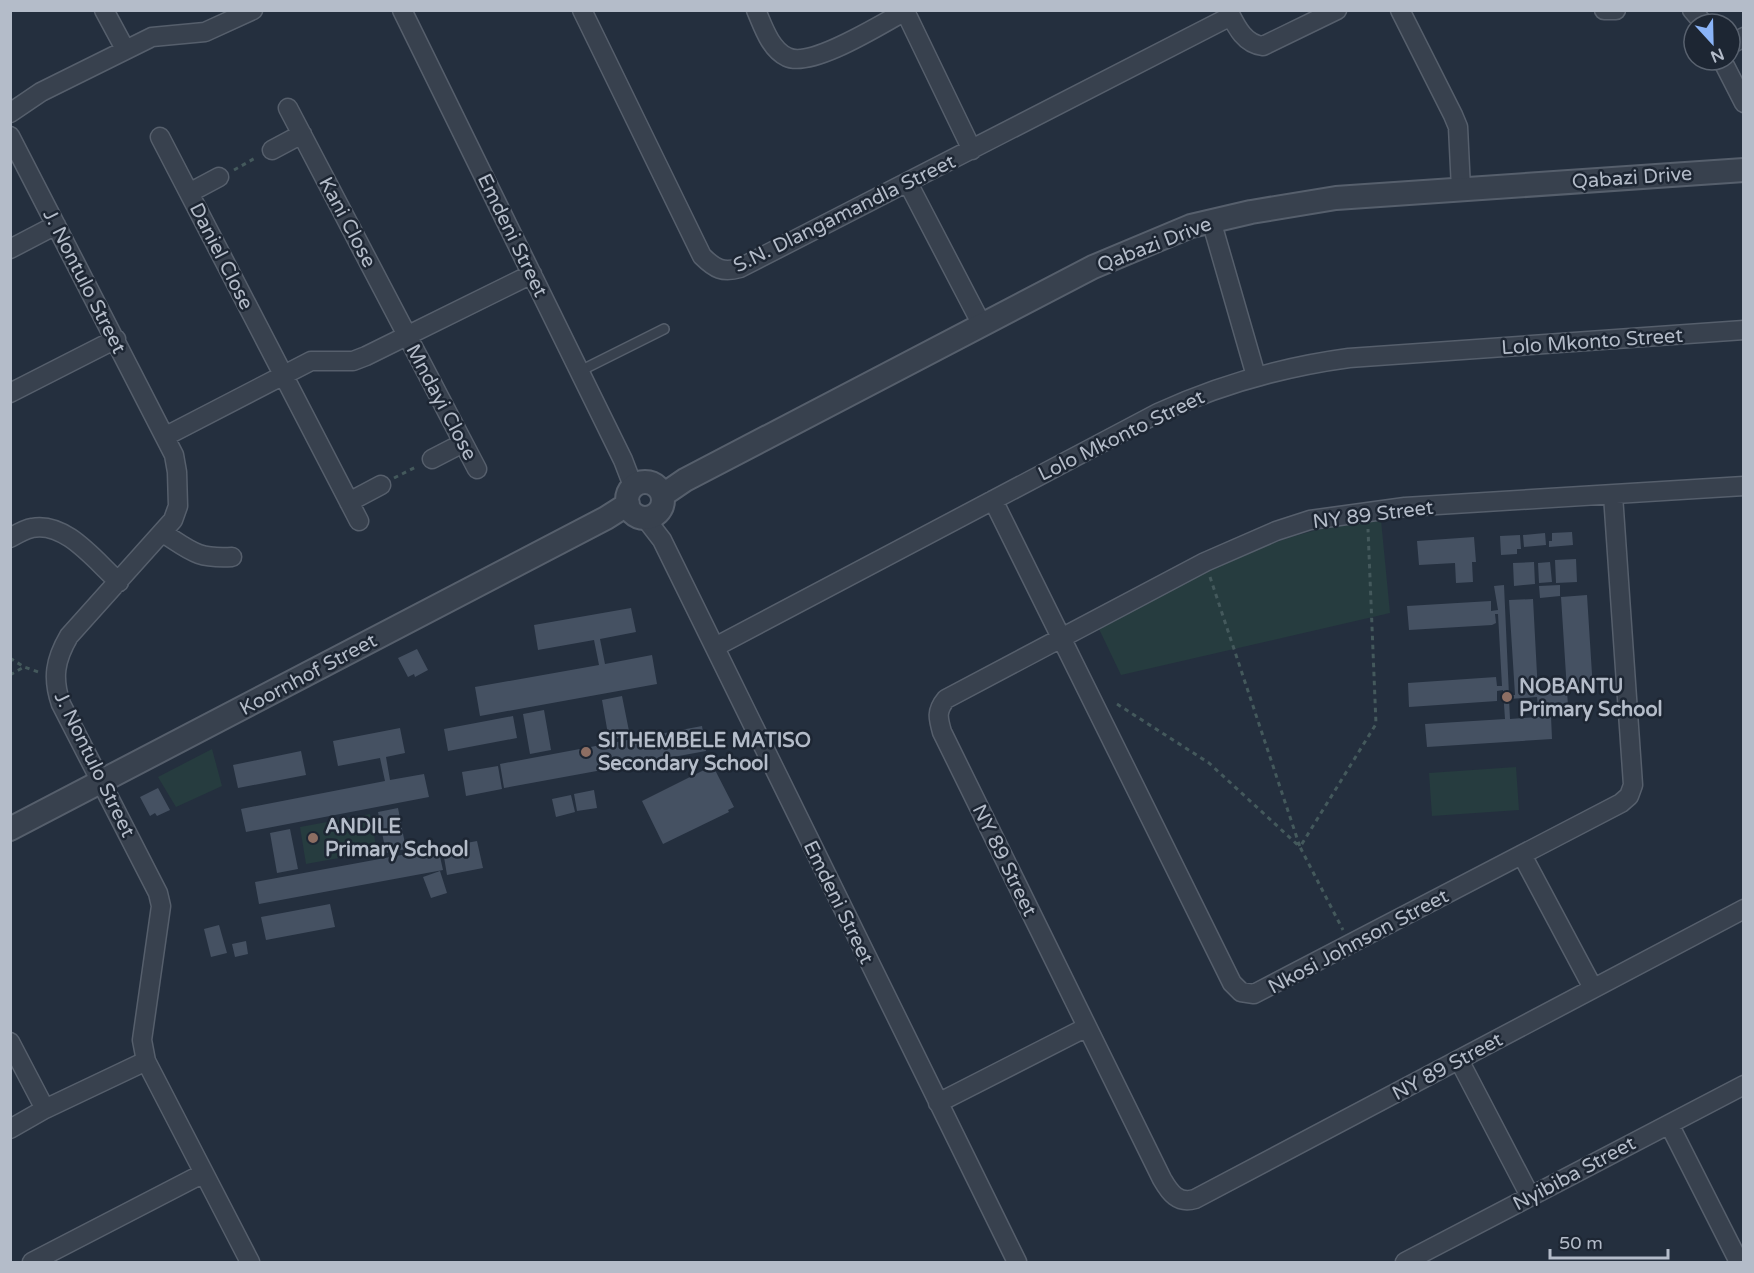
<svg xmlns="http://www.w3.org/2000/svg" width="1754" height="1273" viewBox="0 0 1754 1273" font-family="'Varela Round',sans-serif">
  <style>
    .green { fill: #263c3f }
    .building { fill: #455162 }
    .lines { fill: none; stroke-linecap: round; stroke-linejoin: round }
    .service-casing { stroke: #565f6c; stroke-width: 12 }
    .minor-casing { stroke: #565f6c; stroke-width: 21 }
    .tertiary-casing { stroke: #565f6c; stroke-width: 26 }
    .path { stroke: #44595c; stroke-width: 3; stroke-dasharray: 4.5 4.5; stroke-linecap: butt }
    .service { stroke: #38414e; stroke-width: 9 }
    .minor { stroke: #38414e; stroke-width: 18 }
    .tertiary { stroke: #38414e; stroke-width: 22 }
    .education-dot { fill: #8d6e63; stroke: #1d2633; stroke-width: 2 }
    .labels { text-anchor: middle; stroke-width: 5; stroke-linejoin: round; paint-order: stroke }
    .street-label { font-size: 20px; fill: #b4bcc9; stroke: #1d2633 }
    .poi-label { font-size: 20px; font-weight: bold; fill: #b4bcc9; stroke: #1d2633; text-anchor: start }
  </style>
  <rect width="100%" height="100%" fill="#242f3e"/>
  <path class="green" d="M1381 520 1390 613 1121 675 1099 629C1168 593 1237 550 1313 531 1335 525 1359 523 1381 520Z
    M212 749 222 786 176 807 158 777Z
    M1516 767 1519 810 1432 816 1429 773Z
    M370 814 377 851 306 864 300 827Z"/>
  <path class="building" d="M1572 532 1573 545 1549 547V541H1552V533Z
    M1545 533 1546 545 1524 547 1523 535Z
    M1520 535 1521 549H1517V554L1501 555 1500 536Z
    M1474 537 1476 562H1472L1473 582 1456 583 1455 563 1419 565 1417 541Z
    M1576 559 1577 582 1556 583 1555 560Z
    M1534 562 1535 584 1514 586 1513 563Z
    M1550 562 1552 582 1539 583 1538 563Z
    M1504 585 1509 695H1515L1509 600 1533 599 1538 693 1567 691 1561 597 1587 595 1593 690 1567 692 1568 705 1538 707 1537 697 1509 699 1510 719 1551 716 1552 739 1427 747 1425 724 1505 719 1503 690 1497 691V701L1409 707 1408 683 1496 677 1497 686H1502L1498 614H1495L1496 623 1492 625 1409 630 1407 606 1491 601V611L1498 610 1494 586Z
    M1560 585V596L1540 598 1539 586Z
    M631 608 636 632 600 639 605 664 652 655 657 684 480 716 475 687 599 665 594 640 538 650 534 625Z
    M417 649 428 670 415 677 414 674 408 677 398 658Z
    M622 696 630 736 609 740 602 700Z
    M544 710 551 750 530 754 523 714Z
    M513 716 517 738 448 751 444 729Z
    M702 726 706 751 504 788 500 764Z
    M400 728 405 753 386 757 390 780 424 774 429 797 246 832 241 809 385 781 380 758 338 766 333 741Z
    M301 751 306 775 238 788 233 765Z
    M498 766 502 789 466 796 462 772Z
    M708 768 709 770 714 768 734 807 728 810 729 812 663 844 642 801Z
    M158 788 170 810 157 816 155 813 150 816 140 797Z
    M594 790 597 808 577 811 574 794Z
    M571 795 575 812 556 817 552 799Z
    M398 808 406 849 386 853 378 812Z
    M290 829 298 869 277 873 270 833Z
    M477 841 483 868 447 875 443 851 439 852 443 870 259 904 255 882Z
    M440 871 447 893 431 898 423 877Z
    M330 904 335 927 266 940 261 917Z
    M219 925 227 953 211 957 204 929Z
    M246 941 248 954 235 957 232 944Z"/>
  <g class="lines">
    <g class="service-casing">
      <path id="service" d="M580 371 664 329"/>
    </g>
    <g class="minor-casing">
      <path id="minor" d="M104 10 125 49
        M402 10 623 460 633 486
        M582 10 702 256C715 269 723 273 740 268L1231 16
        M756 10C763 26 770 49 787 57 811 69 883 23 907 10
        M1228 10C1236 26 1244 44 1263 46L1337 10
        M1400 10 1453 115 1458 127 1461 189
        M1604 10H1616
        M1692 10 1704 24
        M905 11 972 150
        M1730 45 1744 37
        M1722 60 1744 103
        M288 108 477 469
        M10 113 41 92 152 37 205 32 253 10
        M10 136 174 455 177 472 178 506 173 520 69 636C55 660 52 678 61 704L158 893 161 906 142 1040 146 1061 250 1262
        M160 137 359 521
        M272 150 302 134
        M908 183 982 325
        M189 193 219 177
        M1211 220 1256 376
        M10 249 56 225
        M10 393 116 339
        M166 436 311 361H353L366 356 532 274
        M432 459 463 443
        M1744 486 1405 507 1310 520 1276 531 1205 562 946 699C936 711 938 718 942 732L1162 1179C1170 1193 1178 1204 1195 1199L1744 909
        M993 500 1232 983 1241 992 1254 994 1621 803 1629 796 1633 785 1613 495
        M349 502 381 485
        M645 518 662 540 1017 1262
        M163 533C191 551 197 559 232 557
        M10 538C17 534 25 529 32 528 66 521 96 562 119 582
        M715 647 1158 413C1219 385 1282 367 1349 358L1744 330
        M1522 855 1593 988
        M10 1042 45 1109
        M1459 1060 1530 1196
        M938 1103 1087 1027
        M1669 1124 1739 1262
        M10 1129 45 1109 146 1061
        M32 1262 204 1173
        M1405 1262 1744 1085"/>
    </g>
    <g class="tertiary-casing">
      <path id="tertiary" d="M627 500a18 18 0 1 1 36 0a18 18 0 1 1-36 0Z
        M663 495 685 480 1093 267 1191 226 1251 212 1336 198 1744 170
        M10 829 606 518 628 504"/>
    </g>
    <path class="path" d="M234 170 257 157
      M394 478 418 466
      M1210 577 1300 847 1376 724 1368 529
      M10 658 24 667 41 673
      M10 675 24 667
      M1117 704 1209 763 1300 847 1343 930"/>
    <use href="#service" class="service"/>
    <use href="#minor" class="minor"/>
    <use href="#tertiary" class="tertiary"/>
  </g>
  <g class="education-dot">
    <circle cx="1507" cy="697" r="6"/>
    <circle cx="586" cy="752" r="6"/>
    <circle cx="313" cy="838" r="6"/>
  </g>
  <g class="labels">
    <g class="street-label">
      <text transform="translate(1632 177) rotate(-4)" y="7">Qabazi Drive</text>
      <text transform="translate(844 213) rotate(-26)" y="7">S.N. Dlangamandla Street</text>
      <text transform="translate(348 222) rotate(62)" y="7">Kani Close</text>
      <text transform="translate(513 235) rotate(64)" y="7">Emdeni Street</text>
      <text transform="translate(1154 244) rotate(-21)" y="7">Qabazi Drive</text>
      <text transform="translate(222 256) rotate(63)" y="7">Daniel Close</text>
      <text transform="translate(85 281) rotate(63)" y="7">J. Nontulo Street</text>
      <text transform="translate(1592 341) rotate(-4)" y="7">Lolo Mkonto Street</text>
      <text transform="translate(442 402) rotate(62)" y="7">Mndayi Close</text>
      <text transform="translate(1121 435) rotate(-26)" y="7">Lolo Mkonto Street</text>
      <text transform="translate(1373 514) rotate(-7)" y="7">NY 89 Street</text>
      <text transform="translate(308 674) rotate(-28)" y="7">Koornhof Street</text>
      <text transform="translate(95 764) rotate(64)" y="7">J. Nontulo Street</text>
      <text transform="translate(1005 860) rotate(64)" y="7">NY 89 Street</text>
      <text transform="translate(839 902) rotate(64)" y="7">Emdeni Street</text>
      <text transform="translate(1358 941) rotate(-28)" y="7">Nkosi Johnson Street</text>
      <text transform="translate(1447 1066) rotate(-28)" y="7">NY 89 Street</text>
      <text transform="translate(1574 1173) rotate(-28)" y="7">Nyibiba Street</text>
    </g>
    <g class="poi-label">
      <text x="1519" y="693">NOBANTU<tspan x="1519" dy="23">Primary School</tspan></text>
      <text x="598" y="747">SITHEMBELE MATISO<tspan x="598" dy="23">Secondary School</tspan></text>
      <text x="325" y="833">ANDILE<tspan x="325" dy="23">Primary School</tspan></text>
    </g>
  </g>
  <rect width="1754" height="1273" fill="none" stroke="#b4bcc9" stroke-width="24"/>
  <g transform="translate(1712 42) rotate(158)"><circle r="28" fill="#1d2633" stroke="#59626f" stroke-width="1.5"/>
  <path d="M0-4.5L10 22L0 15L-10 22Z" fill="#8ab4f8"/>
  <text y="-9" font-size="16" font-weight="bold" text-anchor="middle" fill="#b4bcc9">N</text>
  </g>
  <path d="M1550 1249v9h118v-9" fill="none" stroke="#b4bcc9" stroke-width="3"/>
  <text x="1559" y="1249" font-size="18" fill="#b4bcc9" stroke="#1d2633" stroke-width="4.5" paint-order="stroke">50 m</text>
</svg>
